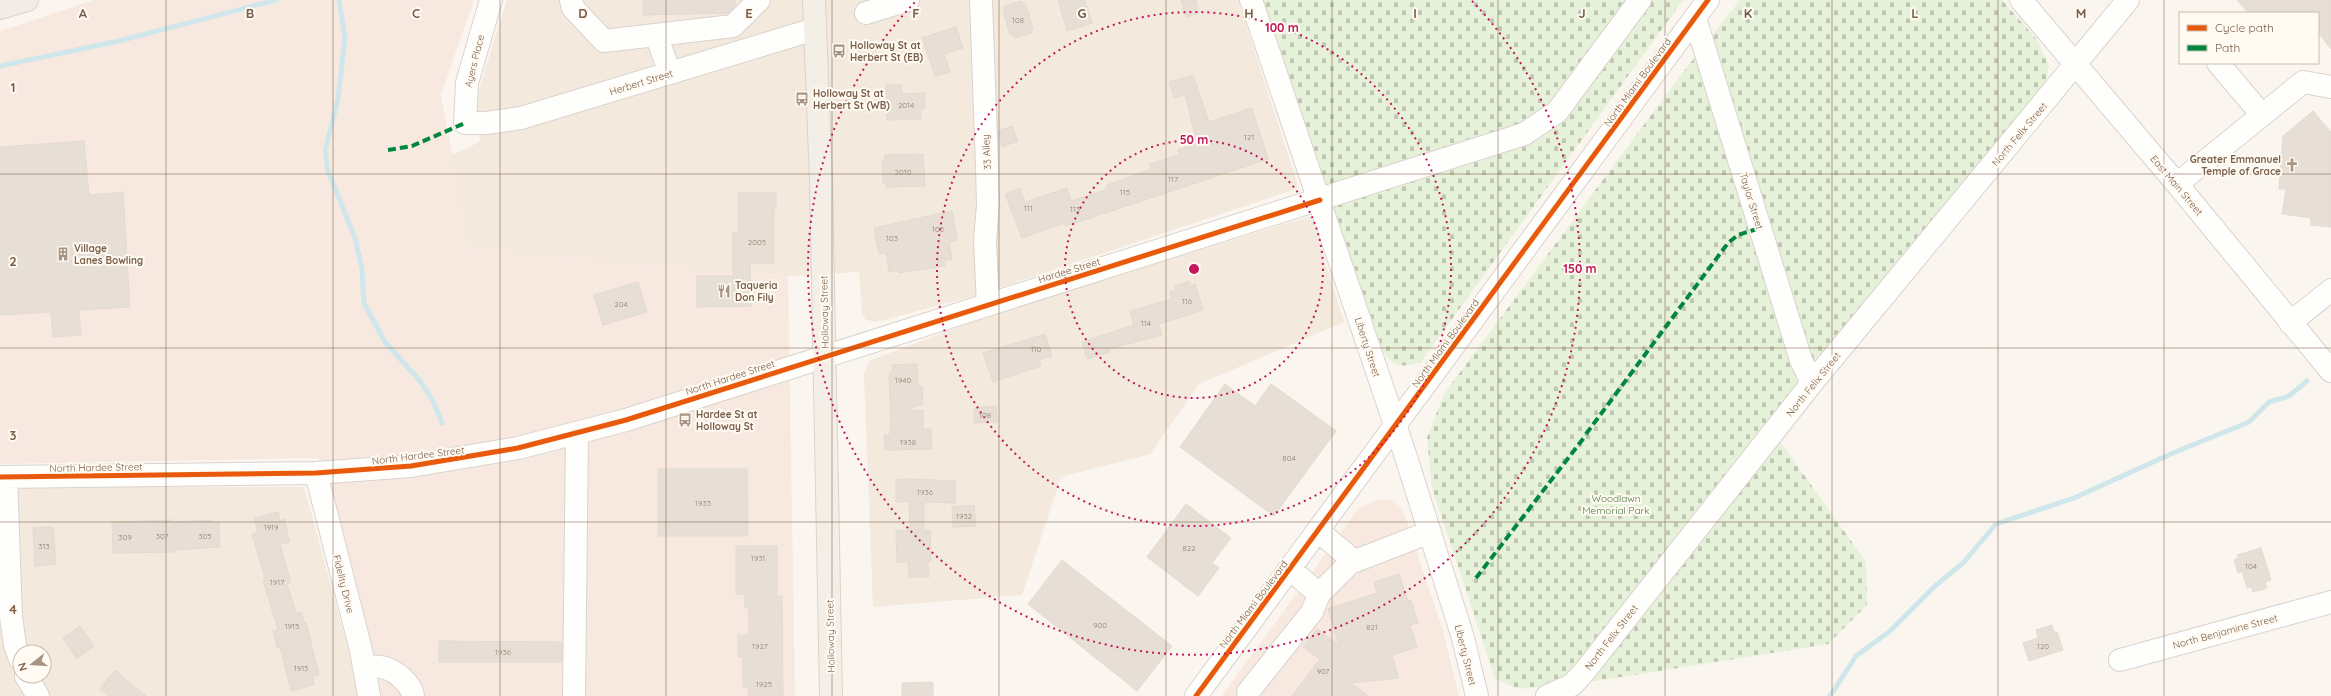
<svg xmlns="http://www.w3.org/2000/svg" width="2331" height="696" viewBox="0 0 2331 696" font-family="Quicksand,sans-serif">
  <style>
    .residential { fill: #f3e9dd; fill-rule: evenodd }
    .commercial { fill: #f7e9e0 }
    .cemetery { fill: url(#cemetery-stones) }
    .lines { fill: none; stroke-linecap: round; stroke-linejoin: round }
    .stream { stroke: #cfe7eb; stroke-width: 5 }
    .building { fill: #e7dfd6; stroke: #e3dad0 }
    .minor-casing { stroke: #dad3cd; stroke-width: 24 }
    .major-casing { stroke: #dbd2cb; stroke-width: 24 }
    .highway-casing { stroke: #dbd2cb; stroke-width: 24 }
    .path { stroke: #ddd6cf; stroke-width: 2.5; stroke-dasharray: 1 3; stroke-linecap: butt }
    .minor { stroke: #fefefd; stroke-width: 22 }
    .major { stroke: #f4efe6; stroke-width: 22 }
    .highway { stroke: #f2ebe6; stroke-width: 22 }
    .quiet { stroke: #00873e; stroke-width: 4; stroke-dasharray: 8 4; stroke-linecap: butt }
    .cycleway-casing { stroke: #fffbf3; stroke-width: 8 }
    .cycleway { stroke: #e8590c; stroke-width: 5 }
    .grid { fill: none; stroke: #7b5f4b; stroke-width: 1; stroke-opacity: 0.55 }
    .ring { fill: none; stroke: #c2185b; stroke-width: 2; stroke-dasharray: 2 4 }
    .labels { text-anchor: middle; stroke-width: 4; stroke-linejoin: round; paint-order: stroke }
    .number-label { font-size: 8px; fill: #988170 }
    .poi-label { font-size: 10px; font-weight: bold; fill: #7b5f4b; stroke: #fffbf3; text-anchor: start }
    .street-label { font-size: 10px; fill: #7b5f4b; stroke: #fffbf3 }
    .park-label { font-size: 10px; fill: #4d7b3f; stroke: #fffbf3 }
    .grid-label { font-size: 13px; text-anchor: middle; font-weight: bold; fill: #7b5f4b; stroke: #fffbf3; stroke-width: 4; stroke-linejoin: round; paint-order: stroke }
    .centre { fill: #c2185b; stroke: #fffbf3; stroke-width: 2 }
    .ring-label { font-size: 12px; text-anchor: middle; font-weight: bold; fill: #c2185b; stroke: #fffbf3; stroke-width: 4; stroke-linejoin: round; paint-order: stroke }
  </style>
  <defs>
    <pattern id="cemetery-stones" width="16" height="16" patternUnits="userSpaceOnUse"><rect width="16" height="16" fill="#e6f1d9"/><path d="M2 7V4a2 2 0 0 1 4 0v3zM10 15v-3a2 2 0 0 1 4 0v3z" fill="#bfc6b2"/></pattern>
  </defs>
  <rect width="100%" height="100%" fill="#faf6ef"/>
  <path class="residential" d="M507 0H1238L1299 188 978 295 876 322 866 320 862 313 859 272 788 276 470 248 451 155 480 142 476 99Z
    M1311 216 1344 322 1199 384 1150 454 1061 477 1022 595 873 607 864 374 869 361 995 313Z
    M0 487H304L349 652 359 696H0ZM20 652H44V676H20Z"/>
  <path class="commercial" d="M93 0H474L441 95 470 248 788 276 795 696H380L318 458 0 464V31Z
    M1376 500H1393L1403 510 1443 631 1459 696H1222L1358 509Z"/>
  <path class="cemetery" d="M1262 0H1683L1421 362C1404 368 1392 367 1383 351Z
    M1740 0H2002L2037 40 2049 66 2045 84 1767 423 1866 562 1867 605 1828 644 1596 681 1518 689 1495 679 1432 488 1427 438 1444 394 1681 75Z"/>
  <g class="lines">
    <path class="stream" d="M339 0 345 38 338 99 325 151 328 171 355 238 362 269 364 303 385 342 420 381 433 401 442 423
      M0 66 119 41 276 0
      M1830 696 1856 656 1889 632 1935 586 1964 562 1996 524 2074 498 2173 453 2249 422 2269 402 2289 396 2307 381"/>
  </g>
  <path class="building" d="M643 0H735V6L728 13 643 15Z
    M1058 0H1085L1092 23 1067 31Z
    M1181 0H1196L1199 13 1186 17Z
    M2237 0H2331V49L2318 32V13H2248Z
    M1022 1 1023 6 1026 5 1033 29H1030L1032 33 1014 38 1013 34 1010 35 1003 11H1005L1004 6Z
    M956 27 963 48 944 54 950 72 935 76 922 38Z
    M1193 75 1209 122 1252 108 1268 159 1084 220 1065 226V223L1022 238 1005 194 1020 188 1025 202 1067 188 1071 201 1108 189 1107 185 1152 169 1150 164 1179 155 1178 150 1197 144 1185 95 1174 98 1169 82Z
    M886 85H901L902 94 925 93V108L921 109V119L887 120Z
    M2313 111 2331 132V227L2311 225V218L2282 214 2286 189H2279L2283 136Z
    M1012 126 1018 141 1002 147 998 131Z
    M84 141 89 195 123 192 130 307 79 310 81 335 53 337 51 312 0 315V147Z
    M923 154 925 186 886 187V183H883L882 160H885V155Z
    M738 193H776V208H774V263H750L751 306 697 307V276H733V232H739Z
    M952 211 957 240 949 242 952 259 944 261 945 266 899 273 898 270 889 272 886 253 879 254 874 228Z
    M1189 281 1191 286 1195 284 1203 310 1159 324 1162 335 1109 349 1110 352 1087 359 1082 342 1134 325 1130 311 1172 299 1170 292 1176 290 1175 286Z
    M638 282 647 312 603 325 594 295Z
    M1045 334 1052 356 1039 360 1041 366 993 382 983 353Z
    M917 364 918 386H922L923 404 911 408V411L923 410V429H931L932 449 885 450 884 435H890L891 424 889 373H893L892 365Z
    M1225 384 1255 406 1271 384 1336 431 1274 516 1180 447Z
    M996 406 997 422 974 423V408Z
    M658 469H747L748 536H658Z
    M910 479 955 481V503L924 502V530H930L931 561 928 562 929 577H909L908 562H897L896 531 910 530 909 502H896V480Z
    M1186 504 1231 538 1212 563 1219 568 1198 596 1147 557Z
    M974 505 976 526 953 527 952 507Z
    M278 512 280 521 284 519 290 542 280 544 291 583 287 584 296 613 301 612 304 622H306L319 675 313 677 314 685 291 691 280 647 277 648 273 631 278 630 263 580 265 579 252 534 258 533 254 518Z
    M173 520V522L212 520V523H219L220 547 174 550V552L113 553 112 522Z
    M53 527 56 564 35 566 33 528Z
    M736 546H777V596H782L783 696H748V687H743V657H738V635H749V608H745L744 594H736Z
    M2261 548 2271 580 2265 582 2267 588 2253 592 2251 587 2247 588 2242 571 2238 573 2234 560 2239 558 2237 555Z
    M1062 560 1172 646 1137 691 1028 604Z
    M1399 574 1408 601 1411 600 1418 623 1410 625 1417 647 1392 655 1399 678 1351 683 1368 696H1292L1320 659 1303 647 1317 629 1339 645 1328 609 1377 593 1374 582Z
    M2052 625 2054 632H2057L2063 650 2029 661 2023 643 2038 638 2036 630Z
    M80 626 94 646 77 659 63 638Z
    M439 641 562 642V662H439Z
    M115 670 146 696H109L100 689Z
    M933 682V696H902V683Z"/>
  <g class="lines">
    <g class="minor-casing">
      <path id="minor" d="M491 0 467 83 465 123H486L521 118 815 29
        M571 0 573 8 604 41 733 26 759 0
        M981 0 987 166 988 204 985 241 988 305
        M1251 0 1406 457 1463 638 1477 696
        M2021 0 2177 184 2331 371
        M866 13 908 0
        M1695 18 1801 360 1812 383
        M656 35 670 73
        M2218 63 2262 115
        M2177 184 2303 82 2331 87
        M2290 323 2331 290
        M316 473 361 650 369 696
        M0 477 316 473 411 466 518 448 626 420 1524 134 1557 112 1640 0
        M6 477 11 617 15 645 20 659
        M1318 531 1354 561
        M1290 569 1319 594
        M2120 660 2331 602
        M364 667C369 667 376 666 381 667 394 669 411 683 413 696
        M26 676 38 696
        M1248 692 1312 612 1319 594 1350 563 1430 532
        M574 696 577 434
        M1196 696 1708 0
        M1547 696 1572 685 1584 672 1812 383 2128 0"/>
    </g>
    <g class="major-casing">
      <path id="major" d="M814 0 821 181 831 696"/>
    </g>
    <g class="highway-casing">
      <path id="highway" d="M0 8 27 0"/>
    </g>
    <path class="path" d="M1586 435V434
      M1472 580 1476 578"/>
    <use href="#minor" class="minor"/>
    <use href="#major" class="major"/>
    <use href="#highway" class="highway"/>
    <path class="quiet" d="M388 150 412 146 465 123
      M1586 434 1728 243 1738 235 1760 228
      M1476 578 1586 435"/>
    <g class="cycleway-casing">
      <path id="cycleway" d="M0 477 316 473 411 466 518 448 626 420 1320 200
        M1196 696 1708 0"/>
    </g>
    <use href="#cycleway" class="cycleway"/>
  </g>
  <path class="grid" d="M166 0V696M333 0V696M500 0V696M666 0V696M832 0V696M999 0V696M1166 0V696M1332 0V696M1498 0V696M1665 0V696M1832 0V696M1998 0V696M2164 0V696M0 174H2331M0 348H2331M0 522H2331"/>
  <g class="ring">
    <circle cx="1194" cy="269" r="129"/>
    <circle cx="1194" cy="269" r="257"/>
    <path d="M1472 1A386 386 0 1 1 916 1"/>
  </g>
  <defs>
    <g id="bus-bare" transform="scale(1.08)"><path d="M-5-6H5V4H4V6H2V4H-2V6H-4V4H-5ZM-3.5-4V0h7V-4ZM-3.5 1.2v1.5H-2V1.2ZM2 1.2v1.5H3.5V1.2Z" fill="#a79484" stroke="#fffbf3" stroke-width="2.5" paint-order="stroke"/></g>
    <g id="church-bare" transform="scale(1.08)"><path d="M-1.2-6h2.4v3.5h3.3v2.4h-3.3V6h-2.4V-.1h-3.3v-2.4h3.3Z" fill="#a79484" stroke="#fffbf3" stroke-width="2.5" paint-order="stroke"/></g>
    <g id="building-bare" transform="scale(1.08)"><path d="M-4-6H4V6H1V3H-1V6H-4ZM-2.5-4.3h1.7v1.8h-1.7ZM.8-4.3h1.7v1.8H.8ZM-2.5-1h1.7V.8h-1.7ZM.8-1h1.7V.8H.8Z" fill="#a79484" stroke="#fffbf3" stroke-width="2.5" paint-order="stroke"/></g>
    <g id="restaurant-bare" transform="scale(1.08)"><path d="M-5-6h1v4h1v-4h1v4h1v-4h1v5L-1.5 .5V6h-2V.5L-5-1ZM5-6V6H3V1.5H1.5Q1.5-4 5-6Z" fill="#a79484" stroke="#fffbf3" stroke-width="2.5" paint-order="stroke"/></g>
  </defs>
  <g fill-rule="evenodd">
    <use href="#bus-bare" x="839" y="51"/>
    <use href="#bus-bare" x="802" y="99"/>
    <use href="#church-bare" x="2292" y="165"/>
    <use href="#building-bare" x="63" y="254"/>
    <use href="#restaurant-bare" x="724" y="291"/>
    <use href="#bus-bare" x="685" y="420"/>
  </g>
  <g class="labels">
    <g class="number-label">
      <text x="1018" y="23">108</text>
      <text x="906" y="108">2014</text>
      <text x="1249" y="140">121</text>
      <text x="903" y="175">2010</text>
      <text x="1173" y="182">117</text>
      <text x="1125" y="195">115</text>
      <text x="1028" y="211">111</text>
      <text x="1075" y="212">113</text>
      <text x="938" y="232">105</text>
      <text x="892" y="241">103</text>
      <text x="757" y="245">2005</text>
      <text x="1187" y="304">116</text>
      <text x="621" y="307">204</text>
      <text x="1146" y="326">114</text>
      <text x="1036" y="352">110</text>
      <text x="903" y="383">1940</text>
      <text x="985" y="418">108</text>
      <text x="908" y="445">1938</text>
      <text x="1289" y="461">804</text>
      <text x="925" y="495">1936</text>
      <text x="703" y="506">1933</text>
      <text x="964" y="519">1932</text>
      <text x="271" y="530">1919</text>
      <text x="162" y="539">307</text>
      <text x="205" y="539">305</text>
      <text x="125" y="540">309</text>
      <text x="44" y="549">313</text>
      <text x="1189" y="551">822</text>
      <text x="758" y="561">1931</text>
      <text x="2251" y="569">104</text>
      <text x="277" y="585">1917</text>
      <text x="1100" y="628">900</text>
      <text x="292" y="629">1915</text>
      <text x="1372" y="630">821</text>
      <text x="760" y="649">1927</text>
      <text x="2043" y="649">120</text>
      <text x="503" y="655">1936</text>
      <text x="301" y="671">1913</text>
      <text x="1323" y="674">907</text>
      <text x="764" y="687">1925</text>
    </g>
    <g class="poi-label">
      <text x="850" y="49">Holloway St at<tspan x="850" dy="12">Herbert St (EB)</tspan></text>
      <text x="813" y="97">Holloway St at<tspan x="813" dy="12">Herbert St (WB)</tspan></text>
      <text x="2281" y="163" text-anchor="end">Greater Emmanuel<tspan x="2281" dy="12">Temple of Grace</tspan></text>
      <text x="74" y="252">Village<tspan x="74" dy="12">Lanes Bowling</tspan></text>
      <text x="735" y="289">Taqueria<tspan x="735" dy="12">Don Fily</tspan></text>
      <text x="696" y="418">Hardee St at<tspan x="696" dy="12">Holloway St</tspan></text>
    </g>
    <g class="street-label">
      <text transform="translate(474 61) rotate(-76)" y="4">Ayers Place</text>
      <text transform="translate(641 82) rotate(-17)" y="4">Herbert Street</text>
      <text transform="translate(1637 82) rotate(-54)" y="4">North Miami Boulevard</text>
      <text transform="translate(2019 134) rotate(-50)" y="4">North Felix Street</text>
      <text transform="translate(986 152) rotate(-93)" y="4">33 Alley</text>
      <text transform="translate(2177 185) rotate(50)" y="4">East Main Street</text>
      <text transform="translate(1752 201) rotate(73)" y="4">Taylor Street</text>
      <text transform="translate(1069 270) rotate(-17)" y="4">Hardee Street</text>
      <text transform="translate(824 312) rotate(-91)" y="4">Holloway Street</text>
      <text transform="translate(1445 343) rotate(-54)" y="4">North Miami Boulevard</text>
      <text transform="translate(1368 347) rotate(72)" y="4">Liberty Street</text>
      <text transform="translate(730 377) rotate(-18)" y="4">North Hardee Street</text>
      <text transform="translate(1813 384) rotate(-51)" y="4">North Felix Street</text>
      <text transform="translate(418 455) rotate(-7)" y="4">North Hardee Street</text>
      <text transform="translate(96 467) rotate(-1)" y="4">North Hardee Street</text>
      <text transform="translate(344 584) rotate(76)" y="4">Fidelity Drive</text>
      <text transform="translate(1253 604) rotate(-53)" y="4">North Miami Boulevard</text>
      <text transform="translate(2225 631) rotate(-15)" y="4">North Benjamine Street</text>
      <text transform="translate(830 636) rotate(-91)" y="4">Holloway Street</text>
      <text transform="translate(1611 637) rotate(-52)" y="4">North Felix Street</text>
      <text transform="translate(1466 655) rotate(76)" y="4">Liberty Street</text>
    </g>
    <g class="park-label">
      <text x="1616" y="502">Woodlawn<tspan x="1616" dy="12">Memorial Park</tspan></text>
    </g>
  </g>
  <g class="grid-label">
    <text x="83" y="18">A</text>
    <text x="250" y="18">B</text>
    <text x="416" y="18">C</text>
    <text x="583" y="18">D</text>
    <text x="749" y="18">E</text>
    <text x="916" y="18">F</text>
    <text x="1082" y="18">G</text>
    <text x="1249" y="18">H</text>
    <text x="1415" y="18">I</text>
    <text x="1582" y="18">J</text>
    <text x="1748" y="18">K</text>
    <text x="1915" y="18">L</text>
    <text x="2081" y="18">M</text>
    <text x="13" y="92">1</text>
    <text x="13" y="266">2</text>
    <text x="13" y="440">3</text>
    <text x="13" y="614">4</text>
  </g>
  <circle cx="1194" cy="269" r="6" class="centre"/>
  <g class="ring-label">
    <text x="1282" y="32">100 m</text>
    <text x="1194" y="144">50 m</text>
    <text x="1580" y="273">150 m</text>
  </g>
  <rect x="2179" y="12" width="140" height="52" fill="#fffbf3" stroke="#cabdb0"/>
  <rect x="2187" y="25" width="20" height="6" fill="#e8590c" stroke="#cabdb0"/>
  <text x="2215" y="32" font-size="12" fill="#7b5f4b">Cycle path</text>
  <rect x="2187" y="45" width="20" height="6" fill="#00873e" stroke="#cabdb0"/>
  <text x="2215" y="52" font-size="12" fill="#7b5f4b">Path</text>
  <g transform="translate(32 664) rotate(253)"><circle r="19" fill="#fffbf3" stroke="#cabdb0"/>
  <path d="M0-3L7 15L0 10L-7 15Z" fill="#a79484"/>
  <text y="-6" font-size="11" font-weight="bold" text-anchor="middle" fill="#7b5f4b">N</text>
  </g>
</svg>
